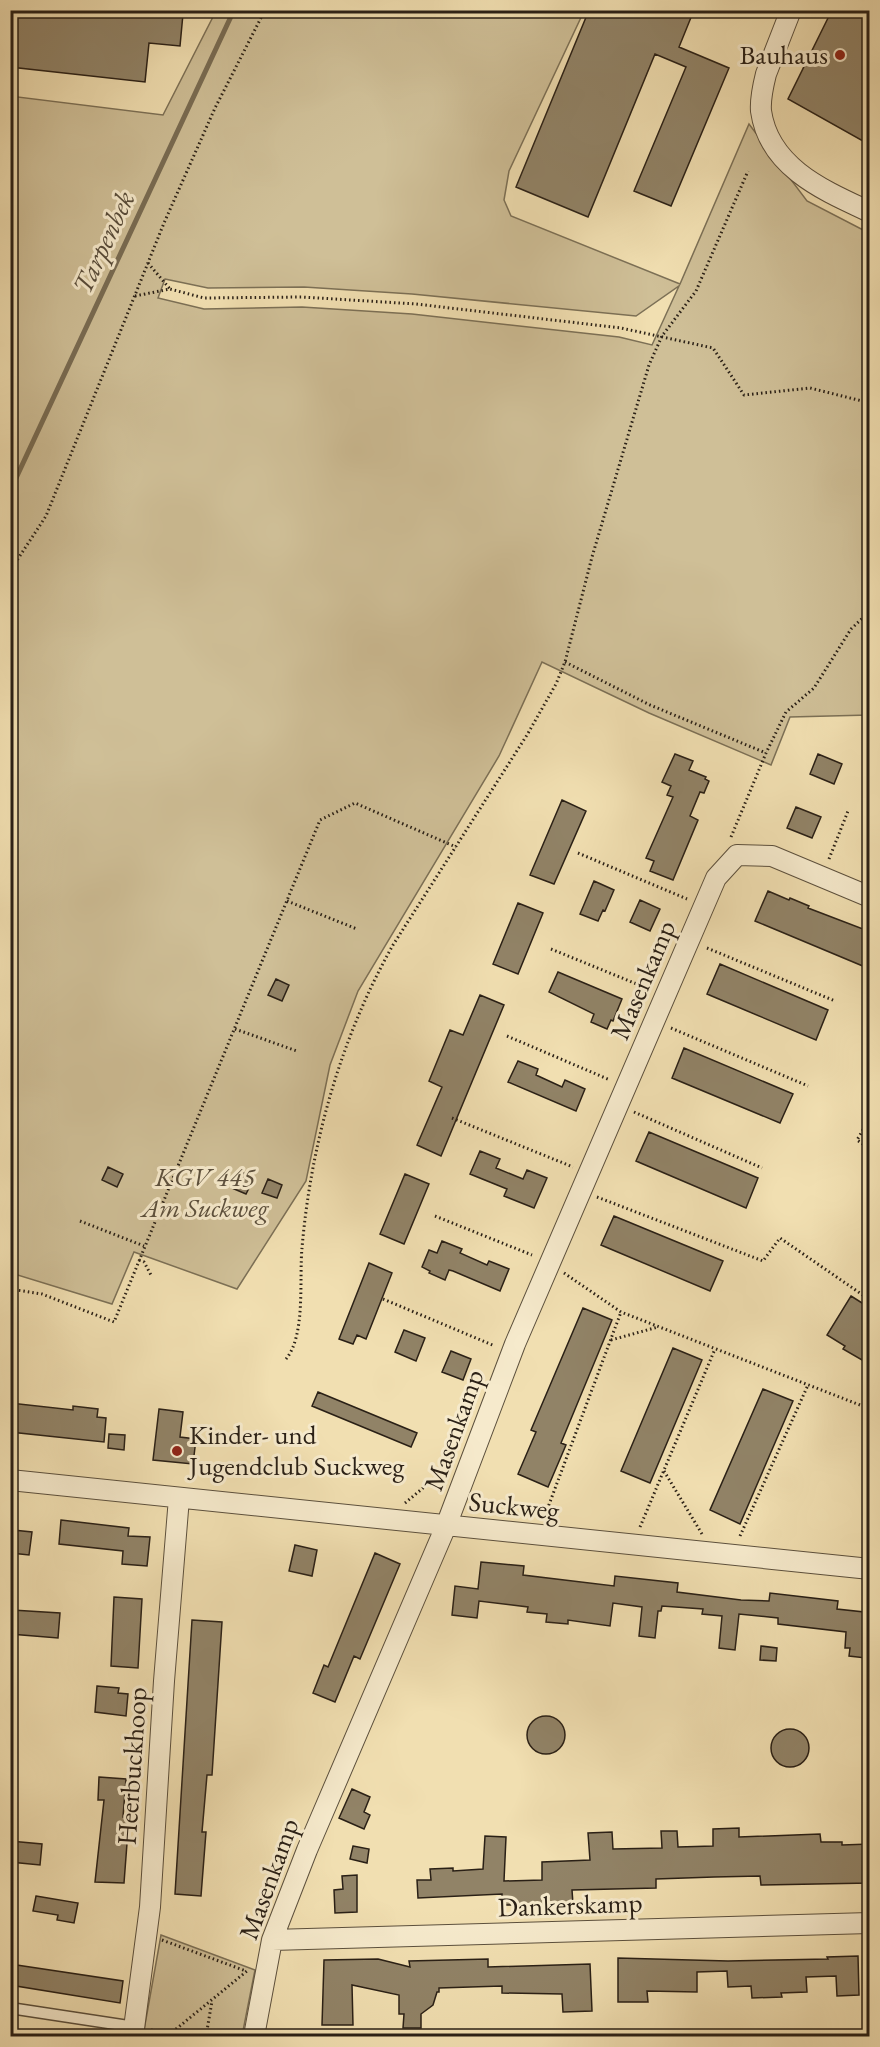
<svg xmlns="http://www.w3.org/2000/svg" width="880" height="2047" viewBox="0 0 880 2047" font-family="'EB Garamond',serif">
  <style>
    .green { fill: #cfbf97; stroke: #7c7056; stroke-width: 1.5; fill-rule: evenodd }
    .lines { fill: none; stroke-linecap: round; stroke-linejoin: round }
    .stream { stroke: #796c53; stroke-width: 5 }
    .building { fill: #918367; stroke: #2a2016; stroke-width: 1.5 }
    .lane-casing { stroke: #5c503d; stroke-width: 13 }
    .street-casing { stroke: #5c503d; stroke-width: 22 }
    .path { stroke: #2a2016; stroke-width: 3; stroke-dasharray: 1.5 3; stroke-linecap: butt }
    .lane { stroke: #f6eacc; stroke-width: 10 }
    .street { stroke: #f6eacc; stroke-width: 20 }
    .poi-dot { fill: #8f2418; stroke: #f6eacc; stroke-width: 2 }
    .labels { text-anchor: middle; stroke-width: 6; stroke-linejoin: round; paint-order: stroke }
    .poi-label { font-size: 27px; fill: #2a2016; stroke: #f6eacc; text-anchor: end }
    .street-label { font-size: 27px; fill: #2a2016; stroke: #f6eacc }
    .park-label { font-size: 27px; font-style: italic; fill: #5c503d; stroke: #f6eacc }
    .water-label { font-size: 28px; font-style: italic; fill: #584c3a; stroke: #f6eacc }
  </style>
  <rect width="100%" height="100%" fill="#f1dfb1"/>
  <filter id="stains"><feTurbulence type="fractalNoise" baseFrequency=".00333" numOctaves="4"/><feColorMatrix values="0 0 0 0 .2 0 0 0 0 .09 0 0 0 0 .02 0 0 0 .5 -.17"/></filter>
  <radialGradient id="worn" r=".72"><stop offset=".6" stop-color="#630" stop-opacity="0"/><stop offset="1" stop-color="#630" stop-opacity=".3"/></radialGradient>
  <path class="green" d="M216 11H584L509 171 504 200 511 216 680 284 749 124 807 201 869 233V715L790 717 771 765 649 713 542 662 499 756 358 991 330 1065 306 1181 237 1289 134 1252 112 1304 11 1273 10 96 163 115ZM165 279 208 288 304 287 412 294 636 316 679 286 652 345 619 337 412 314 302 307 204 309 158 298Z
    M161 1935 255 1970 242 2036H143Z"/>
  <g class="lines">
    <path class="stream" d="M10 491 234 10"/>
  </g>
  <path class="building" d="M10 10H155L183 14 180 46 149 43 145 82 10 67Z
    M589 10H694L679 47 729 68 671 206 634 191 686 67 655 54 588 217 516 187Z
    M832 10H870V145L788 99Z
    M675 754 693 761 689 770 706 777 705 779 709 781 704 793 700 792 690 816 698 820 673 880 650 871 654 861 646 858 673 797 667 795 671 786 662 782Z
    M818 754 842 764 834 784 810 774Z
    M562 800 586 811 554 884 530 875Z
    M796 807 821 817 812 838 787 828Z
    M594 881 614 890 605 911 603 910 598 921 580 914Z
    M768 891 789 900 790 898 809 906 808 908 863 929V931L870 933V969L755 921Z
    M640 900 660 909 650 931 630 922Z
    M518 903 543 913 518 974 493 964Z
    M720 964 828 1010 816 1040 707 994Z
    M558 972 622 999 613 1021 611 1020 607 1029 591 1022 594 1014 549 992Z
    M276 979 289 985 282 1001 268 995Z
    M480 995 504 1005 441 1156 417 1145 442 1087 429 1081 450 1030 463 1035Z
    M684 1048 793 1094 780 1123 672 1078Z
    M518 1061 538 1069 536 1075 562 1087 565 1080 585 1089 576 1111 508 1082Z
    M649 1132 758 1178 746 1208 636 1161Z
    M480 1151 500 1159 496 1168 523 1179 527 1170 547 1178 534 1208 504 1196 507 1189 470 1174Z
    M108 1167 123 1174 117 1187 102 1180Z
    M239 1171 254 1178 246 1194 232 1188Z
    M405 1174 429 1184 404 1244 380 1234Z
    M268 1179 282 1185 277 1198 262 1193Z
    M614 1216 723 1261 710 1291 601 1245Z
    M442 1241 462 1249 460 1253 487 1265 489 1261 509 1269 500 1291 453 1271 449 1270 445 1280 429 1273 430 1271 422 1267 429 1250 437 1253Z
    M369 1263 392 1273 366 1339 357 1335 353 1344 339 1339Z
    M851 1296 870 1308V1347L862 1360 843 1349 845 1346 827 1335Z
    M583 1308 612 1320 561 1443 566 1445 548 1487 518 1474 536 1432 531 1430Z
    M404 1330 425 1338 416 1361 395 1352Z
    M673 1348 702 1360 650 1483 621 1471Z
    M451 1351 471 1359 463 1380 442 1372Z
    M763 1389 793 1401 740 1524 710 1510Z
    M318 1392 417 1433 411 1447 312 1406Z
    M10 1403 73 1410V1406L98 1409 97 1417 106 1418 104 1442 10 1432Z
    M159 1409 183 1412 180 1437 196 1439 193 1464 153 1460Z
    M109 1434 125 1435 124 1450 108 1448Z
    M61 1520 129 1528 128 1536 150 1537 147 1566 122 1564 123 1551 59 1544Z
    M13 1530 32 1532 29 1555 11 1553Z
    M295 1545 317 1550 312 1576 289 1571Z
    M375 1553 400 1564 360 1659 354 1656 335 1702 313 1693 324 1665 328 1667Z
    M481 1562 524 1566 523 1575 614 1586 615 1576 678 1583 677 1592 741 1600 769 1601 770 1593 838 1601 837 1609 864 1612 863 1618 870 1619 866 1658 849 1656 850 1648H845L846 1632 778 1624V1618L739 1614 735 1650 719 1648 722 1616 702 1614 703 1609 662 1606 661 1611H658L655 1638 639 1636 642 1607 613 1603 610 1626 568 1620V1624L546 1622 547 1614 527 1612 528 1607 479 1601 477 1618 452 1615 455 1586 478 1589Z
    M114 1597 142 1599 138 1668 111 1666Z
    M12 1610 60 1613 58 1638 10 1634Z
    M192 1620 222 1622 212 1775H207L202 1832H206L201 1896 175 1894Z
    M761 1646 777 1648 776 1661 760 1660Z
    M97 1686 119 1688 118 1693 128 1694 126 1716 95 1712Z
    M527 1735a19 19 0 1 1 38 0a19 19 0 1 1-38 0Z
    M771 1748a19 19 0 1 1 38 0a19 19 0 1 1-38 0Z
    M99 1777 126 1779 123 1817H129L124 1883 95 1882 104 1800H98Z
    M352 1789 370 1797 364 1812 370 1815 364 1829 339 1818Z
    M739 1828V1837L820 1834 821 1842H842V1845L870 1844V1883L761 1885 760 1876 714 1877 656 1879V1888L572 1890 573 1904 502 1905V1894L418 1898 417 1880H431L430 1869 453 1868V1871L483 1869 485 1836 506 1837 504 1881 542 1880V1862L590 1860 588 1833 612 1832 613 1849 662 1848 661 1831H677L678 1847 713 1846V1829Z
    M10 1841 42 1844 40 1865 10 1862Z
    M353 1846 369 1849 367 1863 350 1859Z
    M357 1875V1912L335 1913 334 1890 343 1889 342 1876Z
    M36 1896 78 1903 74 1923 57 1920 58 1915 33 1911Z
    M858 1956 859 1995 837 1996 836 1976 806 1977 807 1992 781 1993 782 1997 752 1998 751 1986 728 1987 727 1971 697 1972V1992L647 1991 648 2002H618V1958L728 1961 828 1959 827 1957Z
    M378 1959 410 1967 409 1961 488 1959V1967L590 1964 592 2011 563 2012 562 1994 502 1993V1986L439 1988V1992H437L433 2005 421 2014V2028H403L404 2014H399V1995L352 1985 353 2025H322L324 1960Z
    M10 1964 123 1981 120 2003 10 1985Z"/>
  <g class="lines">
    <g class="lane-casing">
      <path id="lane" d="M10 2008 135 2027"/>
    </g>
    <g class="street-casing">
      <path id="street" d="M791 10 766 74C763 86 760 99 761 111 769 168 825 191 870 212
        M10 1480 870 1569
        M272 1940 870 1923
        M133 2036 150 1907 164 1681 179 1498
        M254 2036 272 1940 307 1850 446 1526 515 1344 716 878 737 855 772 856 870 897"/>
    </g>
    <path class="path" d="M148 263 170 289
      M135 296 170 289 204 298 302 297 416 304 621 328 713 348 744 395 810 388 870 403
      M10 571 46 516 164 223 215 108 265 10
      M565 662 650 705 766 753
      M731 837 766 753 786 712 814 688 851 629 870 611
      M578 853 687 899
      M829 859 848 811
      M287 901 357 929
      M707 948 835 1001
      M551 949 649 989
      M671 1028 808 1086
      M235 1029 297 1051
      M507 1036 610 1080
      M634 1112 762 1168
      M452 1118 573 1167
      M870 1118 857 1140 870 1149
      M597 1197 763 1261 780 1238 870 1300
      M435 1216 532 1255
      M80 1221 144 1246
      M139 1260 144 1262 151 1275
      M564 1273 621 1312 860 1405
      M10 1289 42 1294 114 1322 320 820 355 803 456 847
      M383 1299 495 1346
      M611 1340 658 1327
      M286 1359C306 1335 299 1279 302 1248 311 1143 341 1037 393 945L527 735 556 684 565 662 592 557 649 365 662 336 696 291 748 171
      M664 1471 702 1534
      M405 1503 441 1473
      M544 1518 621 1312
      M640 1527 715 1349
      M740 1536 808 1385
      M162 1940 246 1971
      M151 2030 170 2034 247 1971
      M206 2036 212 2001"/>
    <use href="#lane" class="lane"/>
    <use href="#street" class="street"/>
  </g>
  <g class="poi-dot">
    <circle cx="840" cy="55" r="6"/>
    <circle cx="177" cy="1451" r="6"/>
  </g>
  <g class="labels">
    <g class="poi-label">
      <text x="828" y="64">Bauhaus</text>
      <text x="189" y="1444" text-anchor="start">Kinder- und<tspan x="189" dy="31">Jugendclub Suckweg</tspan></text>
    </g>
    <g class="street-label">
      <text transform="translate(643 980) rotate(-67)" y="9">Masenkamp</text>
      <text transform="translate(454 1430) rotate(-70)" y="9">Masenkamp</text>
      <text transform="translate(514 1506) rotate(6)" y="9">Suckweg</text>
      <text transform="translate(132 1766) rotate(-86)" y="9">Heerbuckhoop</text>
      <text transform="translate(269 1879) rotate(-70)" y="9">Masenkamp</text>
      <text transform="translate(570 1905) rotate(-2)" y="9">Dankerskamp</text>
    </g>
    <g class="park-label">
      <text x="205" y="1186">KGV 445<tspan x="205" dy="31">Am Suckweg</tspan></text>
    </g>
    <g class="water-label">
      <text transform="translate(103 242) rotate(-65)" y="10">Tarpenbek</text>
    </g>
  </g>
  <rect width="880" height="2047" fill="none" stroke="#f1dfb1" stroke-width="36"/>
  <rect x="12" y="12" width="856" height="2023" fill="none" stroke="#2a2016" stroke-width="3"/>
  <rect x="18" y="18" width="844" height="2011" fill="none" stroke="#2a2016" stroke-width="1.5"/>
  <rect width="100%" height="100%" filter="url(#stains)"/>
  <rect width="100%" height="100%" fill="url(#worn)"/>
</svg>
